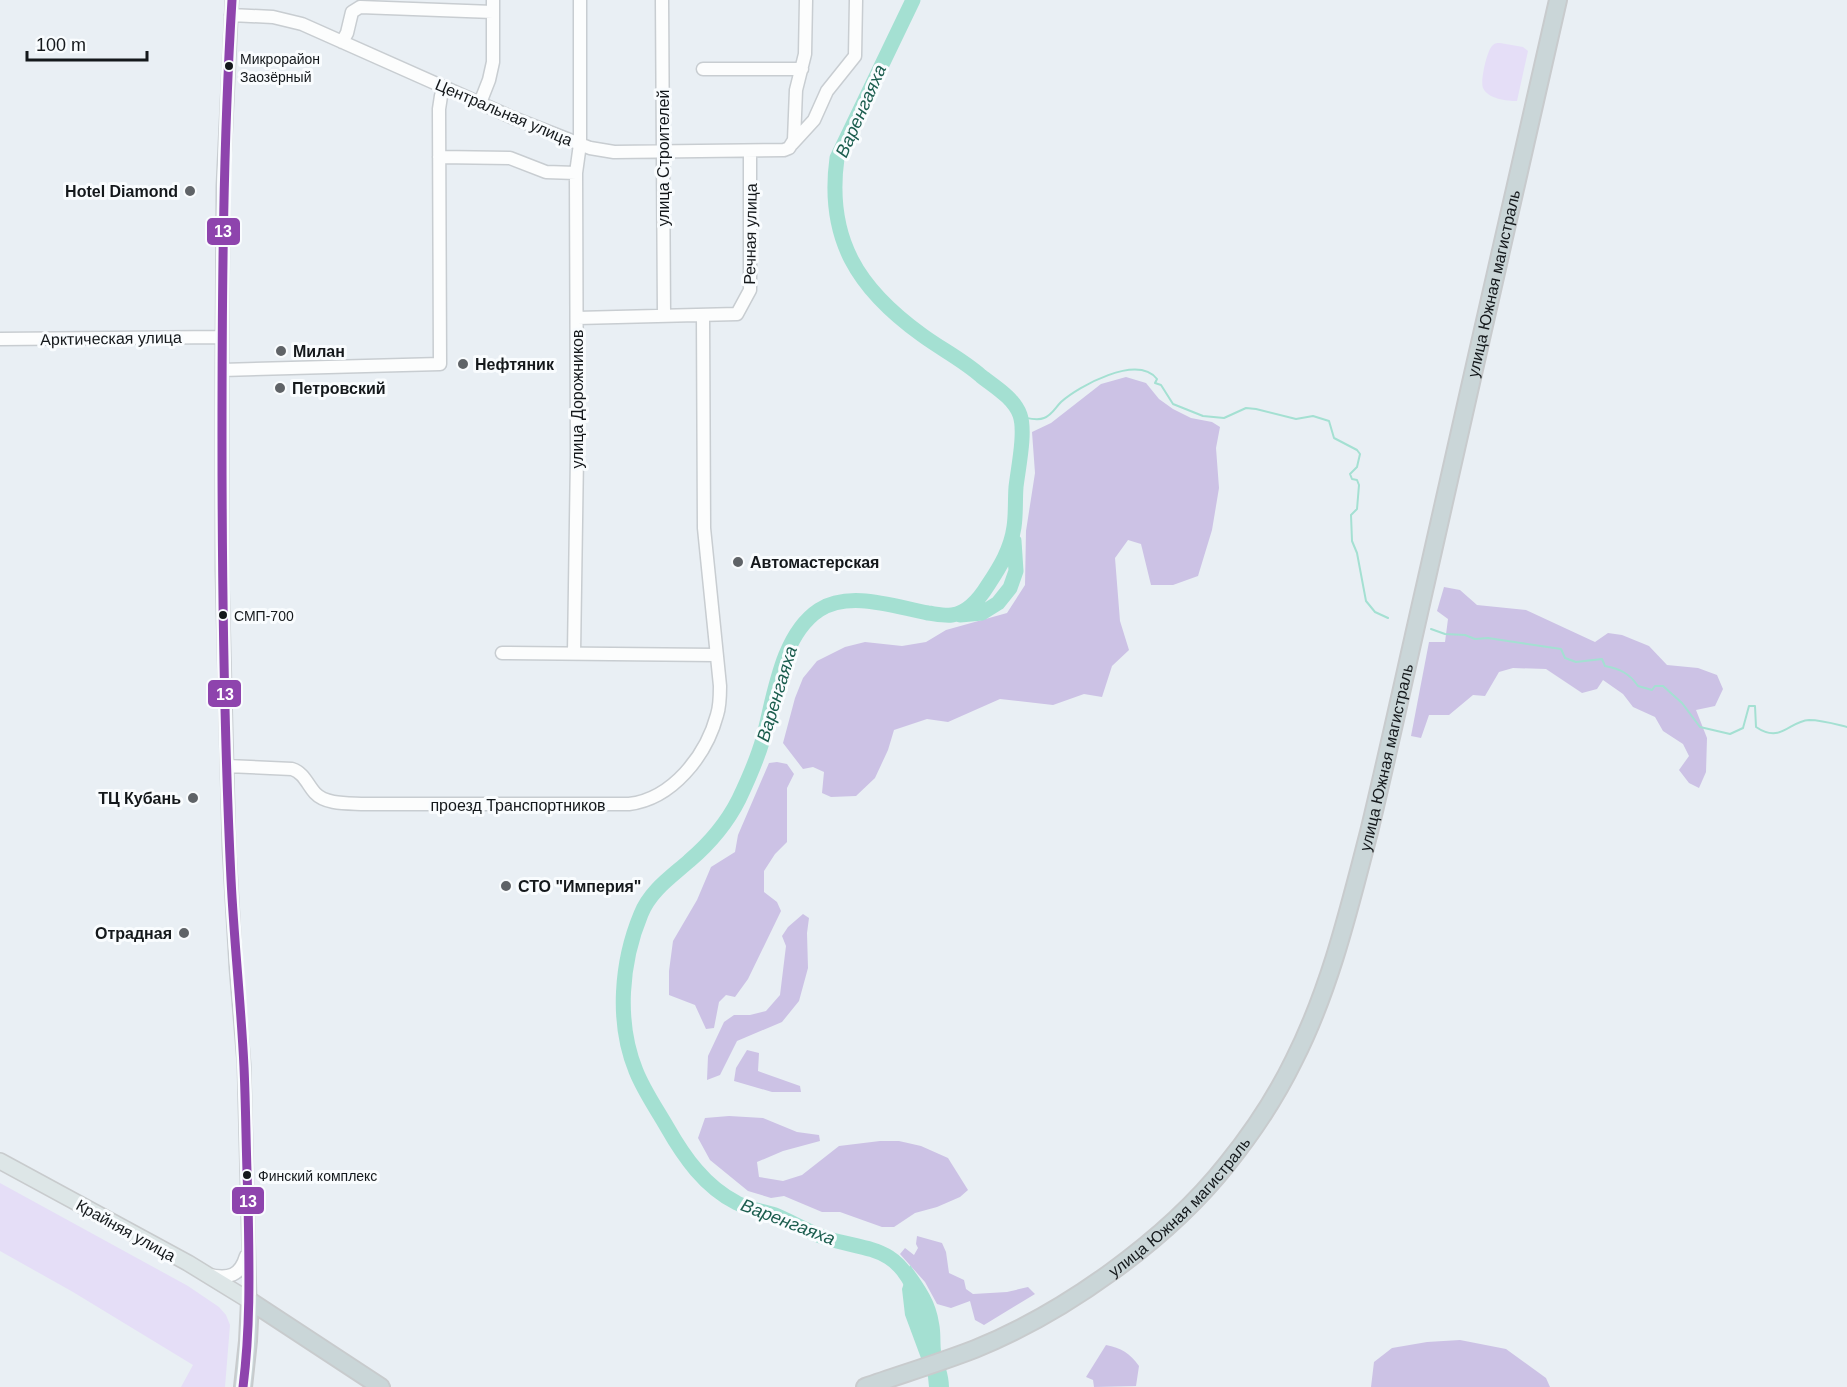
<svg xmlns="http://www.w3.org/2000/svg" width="1847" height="1387" viewBox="0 0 1847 1387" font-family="Arial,sans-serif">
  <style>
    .green { fill: #e5def7 }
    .forest { fill: #ccc2e5 }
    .water { fill: #a4e0d2 }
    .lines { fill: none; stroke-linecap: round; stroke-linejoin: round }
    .stream { stroke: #a4e0d2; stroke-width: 2 }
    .river { stroke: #a4e0d2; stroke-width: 15 }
    .minor-casing { stroke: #c8cdd1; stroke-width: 15 }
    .major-casing { stroke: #c8cbcd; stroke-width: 18 }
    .highway-casing { stroke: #c8cbcd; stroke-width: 20 }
    .minor { stroke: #fcfdfd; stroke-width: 12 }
    .major { stroke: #dde6e7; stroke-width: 15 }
    .highway { stroke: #cad6d8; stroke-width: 16 }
    .bus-1-casing { stroke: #f9fcfe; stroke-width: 14 }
    .bus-1 { stroke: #8e44ad; stroke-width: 9 }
    .bus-dot { fill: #14181b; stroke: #f9fcfe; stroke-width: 2 }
    .poi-dot { fill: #5f6367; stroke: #f9fcfe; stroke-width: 2 }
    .labels { text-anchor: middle; stroke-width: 6; stroke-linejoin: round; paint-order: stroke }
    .bus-label { font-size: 14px; fill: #14181b; stroke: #f9fcfe; text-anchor: start }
    .street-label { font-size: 16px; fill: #14181b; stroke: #f9fcfe }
    .poi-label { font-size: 16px; font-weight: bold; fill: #14181b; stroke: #f9fcfe; text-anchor: start }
    .water-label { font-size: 18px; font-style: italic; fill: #1b5d4e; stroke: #f9fcfe }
    .line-badge { stroke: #f9fcfe; stroke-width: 2 }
    .badge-label { font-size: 16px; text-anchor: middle; font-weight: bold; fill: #fff }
  </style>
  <rect width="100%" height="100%" fill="#e9eff4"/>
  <path class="green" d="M1500 43 1523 47 1528 51 1517 101C1507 101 1488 99 1483 88 1480 81 1487 51 1492 46 1495 43 1496 43 1500 43Z
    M0 1183 188 1286 219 1307 226 1315 230 1325 225 1387H181L193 1365 73 1292 0 1251Z"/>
  <path class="forest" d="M1126 377 1146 383 1159 399 1173 409 1191 418 1212 422 1220 427 1216 448 1219 488 1212 530 1198 576 1173 585H1151L1141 544 1128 540 1115 558 1120 621 1129 650 1112 666 1102 697 1084 694 1053 705 1000 699 948 722 927 719 894 730 888 750 875 778 856 796 831 797 822 793 824 772 813 767 803 769 783 743 795 698 803 678 817 661 845 647 865 642 902 646 926 642 946 630 1007 613 1025 585 1026 531 1035 473 1032 432 1051 423 1101 384Z
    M1444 587 1460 590 1477 605 1526 610 1595 642 1608 633 1622 635 1649 646 1667 665 1698 668 1717 675 1723 689 1715 706 1696 710 1707 738 1706 772 1699 788 1689 783 1679 770 1689 756 1683 744 1663 731 1655 717 1633 707 1623 694 1603 680 1597 689 1582 693 1546 669 1513 668 1499 672 1485 696 1473 695 1449 715H1429L1421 738 1411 736 1429 642H1445L1448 619 1437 611Z
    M777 762 787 764 794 774 787 788V842L775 854 764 871V892L777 902 781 911 748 979 735 997 726 995 719 1002 714 1028 706 1029 695 1005 669 995V971L673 941 697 900 711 867 735 852 738 835 769 763Z
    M803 914 809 918 807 933 808 968 799 1001 782 1022 737 1041 720 1075 707 1080 708 1056 724 1022 734 1015H750L766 1011 780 995 786 946 782 936 788 927Z
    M747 1050 759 1053 758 1071 800 1086 801 1092H772L734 1081 736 1068Z
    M729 1116 763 1118 797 1132 819 1135 820 1141 783 1151 757 1162 759 1177 783 1181 802 1175 839 1146 880 1141H899L921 1146 948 1158 968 1190 960 1197 937 1207 915 1213 894 1227H882L840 1212H822L784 1196 771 1198 748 1191 710 1160 698 1138 705 1118Z
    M917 1236 942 1243 946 1252 949 1273 964 1280 966 1289 973 1294 1007 1292 1028 1287 1035 1294 984 1325 975 1320 970 1301 951 1308 937 1304 925 1282 900 1254 905 1248 914 1255 918 1248 916 1244Z
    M1460 1340 1506 1349 1546 1378 1550 1387H1371L1374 1362 1392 1348 1427 1342Z
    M1106 1345C1121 1348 1130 1353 1139 1366L1136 1386 1094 1387 1093 1380 1086 1377Z"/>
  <path class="water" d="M910 1265C923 1283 936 1300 939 1323 941 1332 940 1342 941 1351 944 1363 949 1375 949 1387H929L928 1377 905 1315 902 1289Z"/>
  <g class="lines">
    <path class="stream" d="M1021 417C1028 418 1037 421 1044 418 1052 415 1055 408 1061 402 1079 386 1137 354 1157 379L1155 383 1161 385 1173 404 1203 416 1224 418 1246 408 1256 409 1296 419 1313 416 1329 421 1334 438 1357 450 1360 454 1357 467 1350 474 1352 479 1357 480 1359 485 1357 509 1351 515 1352 541 1357 553 1366 601 1375 612 1388 618
      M1431 629 1445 634 1465 635 1475 639 1488 638 1561 649 1565 658 1576 662 1602 659 1605 666C1620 669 1629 673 1638 686L1652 690 1655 686H1663L1682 703 1700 727 1730 734 1743 728 1749 706H1755L1756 727C1781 744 1789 721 1809 720 1822 720 1835 724 1847 727"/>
    <path class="river" d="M913 0 837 158C826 239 858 289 922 335 941 349 963 360 981 376 995 387 1014 398 1020 415 1026 432 1018 469 1016 487 1015 500 1016 514 1014 527 1011 549 1000 567 988 585 980 598 968 613 952 615 945 616 936 614 928 613 895 607 850 590 819 610 781 635 774 698 763 739 757 760 748 780 739 799 727 823 709 844 689 861 671 877 650 891 641 914 621 962 616 1022 636 1071 644 1091 656 1108 667 1127 684 1157 705 1187 737 1203 748 1209 762 1211 775 1215 792 1222 808 1232 826 1238 868 1251 897 1245 916 1294
      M960 615 982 613 998 603 1010 588 1016 571 1014 541"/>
    <g class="minor-casing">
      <path id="minor" d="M232 0 223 186 222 370V570L229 848 236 968 244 1064 250 1301
        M662 0 664 316
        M231 15 273 17 302 24 511 117 590 148 614 152 784 150 789 148 794 140 796 90 805 54 806 0
        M342 42 347 33 352 12 360 7 493 12
        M703 69H802
        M480 103 489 80 493 62V0
        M792 144 814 120 827 91 855 56 856 0
        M439 157 510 158 546 172 576 173
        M577 318 737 314 750 290V151
        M0 339 222 337
        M222 370 440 364 439 109 441 96 444 87
        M502 653 716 655
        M574 653 577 455 576 173 580 144V0
        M227 766 292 769C304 773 307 784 315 793 326 805 349 803 365 804H629C672 799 706 756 717 715 720 706 720 696 720 686L704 528 703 315
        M209 1275C229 1279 240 1276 246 1256"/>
    </g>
    <g class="major-casing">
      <path id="major" d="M0 1161 188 1263 250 1301"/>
    </g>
    <g class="highway-casing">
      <g id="highway">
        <path d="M250 1301 381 1387"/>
        <path d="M243 1387 248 1341 250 1301"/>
        <path id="s1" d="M865 1387C902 1374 939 1363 975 1349 1064 1313 1167 1240 1227 1164 1252 1133 1276 1097 1294 1060 1330 989 1349 909 1369 832 1389 749 1407 665 1426 582 1470 388 1513 194 1558 0"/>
      </g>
    </g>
    <use href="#minor" class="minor"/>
    <use href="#major" class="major"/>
    <use href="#highway" class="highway"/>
    <g class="bus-1-casing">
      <path id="bus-1" d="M232 0C223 146 222 293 222 439 222 586 224 732 231 879 234 941 241 1004 244 1067 246 1111 246 1155 248 1199 249 1262 251 1324 243 1387"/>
    </g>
    <use href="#bus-1" class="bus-1"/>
  </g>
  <g class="bus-dot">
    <circle cx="229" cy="66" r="5"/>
    <circle cx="223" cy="615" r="5"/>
    <circle cx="247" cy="1175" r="5"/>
  </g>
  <g class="poi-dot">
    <circle cx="190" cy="191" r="6"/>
    <circle cx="281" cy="351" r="6"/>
    <circle cx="463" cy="364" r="6"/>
    <circle cx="280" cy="388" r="6"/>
    <circle cx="738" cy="562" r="6"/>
    <circle cx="193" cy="798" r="6"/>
    <circle cx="506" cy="886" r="6"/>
    <circle cx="184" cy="933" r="6"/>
  </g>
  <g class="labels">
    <g class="bus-label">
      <text x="240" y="64">Микрорайон<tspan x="240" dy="18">Заозёрный</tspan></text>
      <text x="234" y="621">СМП-700</text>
      <text x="258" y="1181">Финский комплекс</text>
    </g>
    <g class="street-label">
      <text transform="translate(504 112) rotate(23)" y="6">Центральная улица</text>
      <text transform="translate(663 158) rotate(-90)" y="6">улица Строителей</text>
      <text transform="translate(750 234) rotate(-89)" y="6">Речная улица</text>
      <text dy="6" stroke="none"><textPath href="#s1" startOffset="1359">улица Южная магистраль</textPath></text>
      <text transform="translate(111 338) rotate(-1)" y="6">Арктическая улица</text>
      <text transform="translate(577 399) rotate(-90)" y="6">улица Дорожников</text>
      <text dy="6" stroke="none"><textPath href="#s1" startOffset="873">улица Южная магистраль</textPath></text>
      <text x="518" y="811">проезд Транспортников</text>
      <text dy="6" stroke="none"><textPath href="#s1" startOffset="368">улица Южная магистраль</textPath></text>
      <text transform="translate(126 1230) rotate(29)" y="6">Крайняя улица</text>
    </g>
    <g class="poi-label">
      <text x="178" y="197" text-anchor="end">Hotel Diamond</text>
      <text x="293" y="357">Милан</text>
      <text x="475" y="370">Нефтяник</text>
      <text x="292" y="394">Петровский</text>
      <text x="750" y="568">Автомастерская</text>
      <text x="181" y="804" text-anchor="end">ТЦ Кубань</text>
      <text x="518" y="892">СТО "Империя"</text>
      <text x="172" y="939" text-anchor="end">Отрадная</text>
    </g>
    <g class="water-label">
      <text transform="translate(861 111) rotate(-66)" y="6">Варенгаяха</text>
      <text transform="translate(777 694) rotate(-73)" y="6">Варенгаяха</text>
      <text transform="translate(788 1222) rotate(21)" y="6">Варенгаяха</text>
    </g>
  </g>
  <g class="line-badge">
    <rect x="206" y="217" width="35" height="29" rx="6" fill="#8e44ad"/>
    <rect x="207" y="679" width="35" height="29" rx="6" fill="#8e44ad"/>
    <rect x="231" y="1186" width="34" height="29" rx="6" fill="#8e44ad"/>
  </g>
  <g class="badge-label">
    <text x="223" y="237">13</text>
    <text x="225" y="700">13</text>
    <text x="248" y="1207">13</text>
  </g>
  <path d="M27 51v9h120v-9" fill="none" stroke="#14181b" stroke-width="3"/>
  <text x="36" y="51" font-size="18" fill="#14181b" stroke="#f9fcfe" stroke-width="4.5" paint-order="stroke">100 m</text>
</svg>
